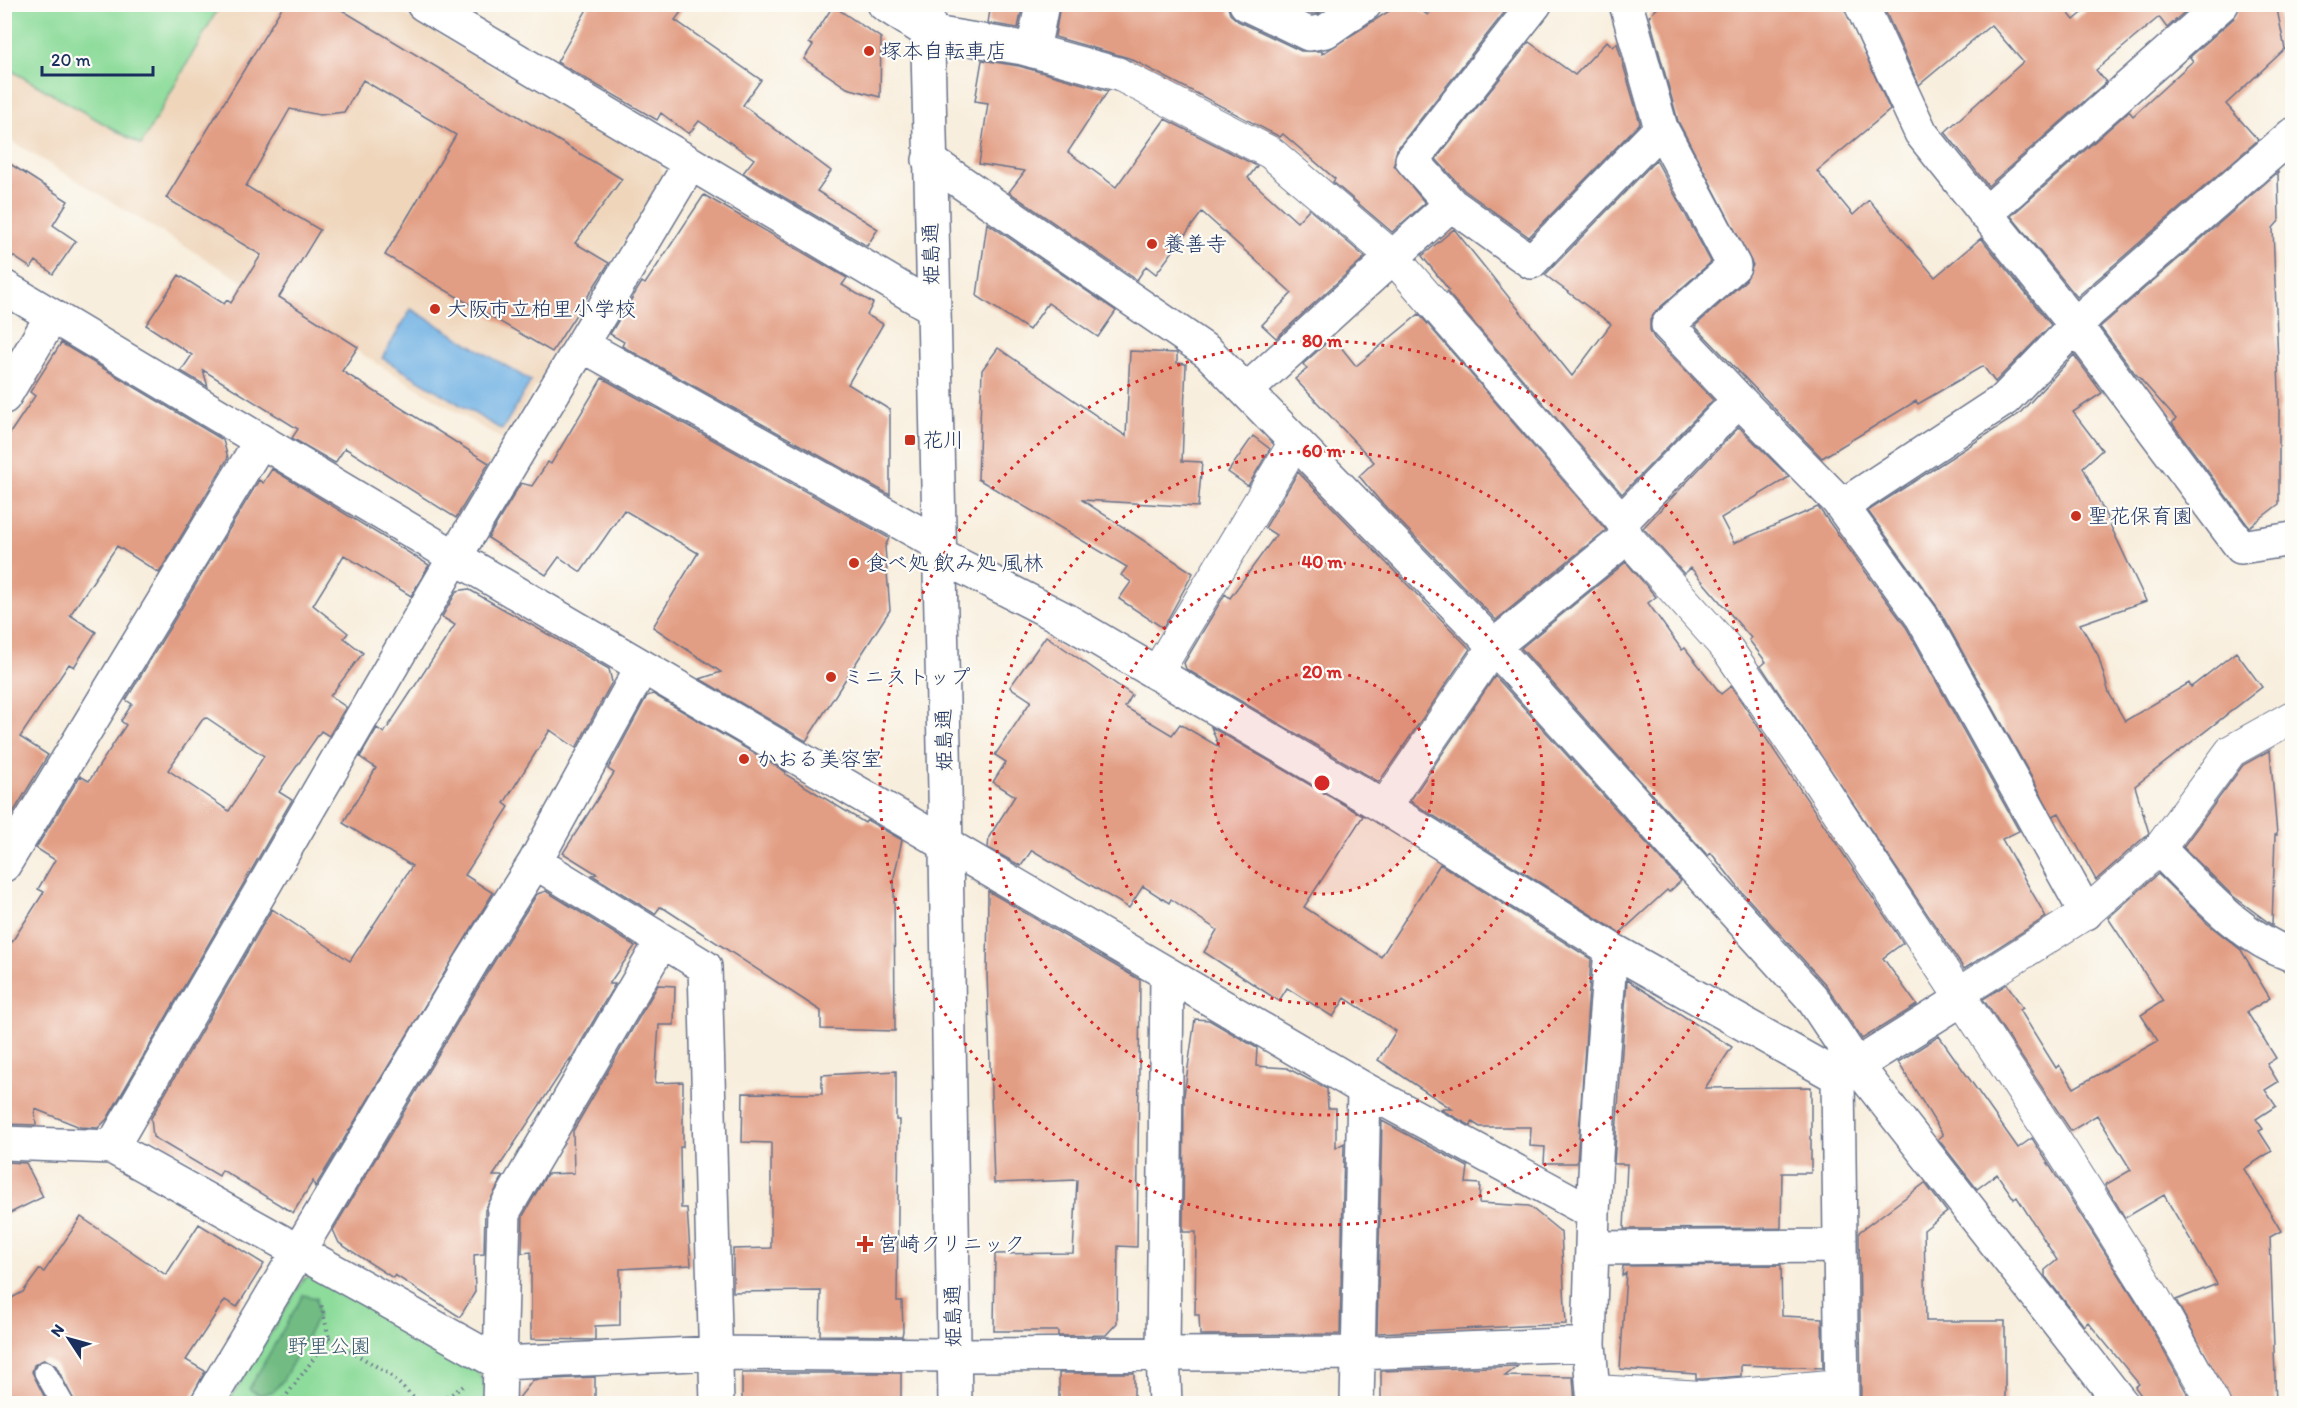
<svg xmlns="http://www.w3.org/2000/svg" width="2297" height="1408" viewBox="0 0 2297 1408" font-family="Itim,'Klee One',sans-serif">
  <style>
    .built { fill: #efd6bb }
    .green { fill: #8edc9b; stroke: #54867c; stroke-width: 1.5 }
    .forest { fill: #72bc83; stroke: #467670; stroke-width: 1.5 }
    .water { fill: #6eb0e3; stroke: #4470a0; stroke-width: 1.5 }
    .building { fill: #e29e84; fill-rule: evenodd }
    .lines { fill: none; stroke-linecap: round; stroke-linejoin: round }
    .service-casing { stroke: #68728a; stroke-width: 24 }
    .pedestrian-casing { stroke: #68728a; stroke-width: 34 }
    .minor-casing { stroke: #68728a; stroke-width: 36 }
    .tertiary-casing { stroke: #68728a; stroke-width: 36 }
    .primary-casing { stroke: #68728a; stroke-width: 36 }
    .path { stroke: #68728a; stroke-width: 4; stroke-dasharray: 1.5 4.5; stroke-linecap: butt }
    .service { stroke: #fff; stroke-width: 21 }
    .pedestrian { stroke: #fff; stroke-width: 32 }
    .minor { stroke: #fff; stroke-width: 33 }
    .tertiary { stroke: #fff; stroke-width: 33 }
    .primary { stroke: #fff; stroke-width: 33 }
    .ring { fill: none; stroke: #d62828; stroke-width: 3; stroke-dasharray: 3 6 }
    .poi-dot { fill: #c8321e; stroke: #fdfcf7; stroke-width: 2 }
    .labels { text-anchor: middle; stroke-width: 4.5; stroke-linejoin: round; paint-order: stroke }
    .poi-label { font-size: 21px; fill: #1b2f5e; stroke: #fdfcf7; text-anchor: start }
    .street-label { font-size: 21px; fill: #1b2f5e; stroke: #fdfcf7 }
    .park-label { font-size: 21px; fill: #385a6d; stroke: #fdfcf7 }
    .centre { fill: #d62828; stroke: #fdfcf7; stroke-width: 3 }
    .ring-label { font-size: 18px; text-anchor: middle; font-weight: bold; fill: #d62828; stroke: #fdfcf7; stroke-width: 4.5; stroke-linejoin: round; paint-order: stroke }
  </style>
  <rect width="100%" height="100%" fill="#fdfcf7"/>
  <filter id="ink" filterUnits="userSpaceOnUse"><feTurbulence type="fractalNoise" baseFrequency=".0167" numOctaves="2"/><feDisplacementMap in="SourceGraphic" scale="12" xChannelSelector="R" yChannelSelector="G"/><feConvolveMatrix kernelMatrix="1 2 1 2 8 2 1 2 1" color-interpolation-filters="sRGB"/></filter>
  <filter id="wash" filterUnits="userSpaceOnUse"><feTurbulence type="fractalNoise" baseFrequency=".008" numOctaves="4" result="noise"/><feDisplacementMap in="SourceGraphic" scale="24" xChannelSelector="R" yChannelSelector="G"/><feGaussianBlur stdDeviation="1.35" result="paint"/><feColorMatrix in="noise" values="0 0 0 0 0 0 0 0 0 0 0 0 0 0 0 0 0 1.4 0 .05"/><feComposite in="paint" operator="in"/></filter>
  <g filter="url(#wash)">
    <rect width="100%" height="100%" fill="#f8eedd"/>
    <path class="built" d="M4 5H388L659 162 664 177 503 440 5 137Z"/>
    <path class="green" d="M5 4H220V5L141 145 5 67Z
      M322 1275 472 1363 486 1385V1403L227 1404 304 1278Z"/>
    <path class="forest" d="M303 1295 316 1298 318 1316 283 1380 274 1391 260 1395 249 1389Z"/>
    <path class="water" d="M411 309 531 381 502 430 382 358Z"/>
    <g id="blocks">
      <path class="building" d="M284 4H332L622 179 575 243 609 263 552 352 385 255 456 135 363 80 344 112 320 115 290 109 246 186 320 230 279 297 358 347 342 371 489 463 456 518 345 448 335 463 292 438 298 429 203 370 208 387 181 371 192 355 146 325 179 275 224 304 227 300 231 303 261 255 166 198Z
        M590 4H687L675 20 761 80 743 105 831 171 817 191 878 229 867 246 743 173 754 159 699 121 689 134 661 113 657 120 557 62Z
        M991 4H1023L1018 28 988 23Z
        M1060 4H1227L1230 14 1238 21 1301 51H1322V54L1400 4H1410L1428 15 1436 4H1511L1397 149 1394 165 1425 203 1392 232 1333 182 1335 179 1283 134 1280 137 1129 58 1055 37Z
        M1291 4H1319L1320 13 1312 14Z
        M1662 4H1843L1890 110 1817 171 1853 215 1869 200 1935 277 1981 238 2051 325 1995 382 1983 366 1918 404 1916 401 1822 458 1695 326 1746 280 1753 265 1678 121 1649 16Z
        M1882 4H2061L2074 20 2093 4H2193L2167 28 2159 17 2096 70 2106 82 1988 186 1945 132 2023 62 1991 25 1919 85Z
        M2240 4H2276L2285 49 2226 104 2258 140 2077 297 2011 216 2129 111 2133 116 2193 61 2190 57 2234 18Z
        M833 6 881 38 880 97 847 88 804 59 813 45 809 43Z
        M1607 41 1613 47 1617 43 1640 123 1529 237 1464 190 1436 159 1529 42 1575 75Z
        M982 60 1019 66 1108 91 1068 152 1116 187 1165 119 1257 166 1248 178 1297 222 1309 209 1365 257 1276 338 1262 325 1292 293 1202 212 1156 274 1146 266 1137 280 1009 192 1025 171 979 164 988 103 975 101Z
        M4 160 68 201 53 225 76 241 53 274 36 261 31 268 4 250Z
        M1656 160 1711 262 1656 311 1650 320V330L1654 338 1713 400 1622 494 1447 292 1449 290 1422 256 1454 229 1572 376 1611 324 1545 275Z
        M2278 172 2279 221 2273 228 2279 391V504L2249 527 2172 423 2176 419 2134 372 2100 327Z
        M704 195 847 278 842 285 873 303 867 315 883 324 848 384 890 410V495L622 346 624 342 610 334 642 282 645 284Z
        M987 223 1116 311 1098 337 1048 303 1029 330 977 296Z
        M1419 314 1606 530 1496 620 1379 500 1359 476 1374 462 1295 379 1307 369 1303 364 1333 337 1356 366Z
        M61 343 223 440 228 458 159 573 117 546 70 615 96 632 74 667 69 664 20 737 48 755 5 826 4 442 35 396 30 392Z
        M998 348 1126 436 1130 351 1177 353V363L1186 364 1182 461 1202 462 1198 507 1082 500 1193 573 1163 628 1119 599 1131 582 1121 575 1127 567 978 479 982 370Z
        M2074 355 2102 393 2073 412 2102 450 2083 467 2146 601 2080 624 2098 655 2109 693 2125 721 2189 683 2191 687 2236 652 2262 687 2135 786 2149 833 2096 880 2059 813 2053 816 1938 608 1868 511 2019 414Z
        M602 378 889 538 885 547 890 610 806 741 700 679 721 672 653 627 698 553 624 510 581 572 559 557 546 575 488 538 521 483 532 486 548 462 551 464Z
        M1739 427 1789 477 1721 518 1734 543 1818 507 1906 627 2019 831 2002 839 2046 917 1964 969 1761 666 1766 662 1749 640 1751 638 1691 568 1684 574 1643 528Z
        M1253 436 1270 449 1248 486 1228 472Z
        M272 469 429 565 411 596 344 555 313 605 348 633 344 638 363 653 330 696 346 707 329 736 321 731 279 792 292 800 107 1119 98 1128 80 1127 35 1109 36 1125 4 1124V954L44 892 38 889 55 860 36 848 80 776 89 781 126 725 121 721 132 704 126 700 259 480 263 483ZM207 718 264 756 229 811 168 770 203 719Z
        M1298 472 1470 649 1379 782 1186 669 1184 663 1225 594 1230 598 1276 535 1265 528Z
        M1626 562 1656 597 1648 603 1682 650 1685 648 1721 694 1731 686 1903 943 1883 958 1917 1005 1862 1039 1826 985 1741 891 1711 853 1708 856 1521 648Z
        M468 589 609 669 612 682 576 748 550 730 504 803 509 807 465 875 493 893 315 1187 313 1181 293 1213 222 1170 219 1176 153 1137 151 1118 272 909 350 961 412 866 343 823 376 768 360 757 377 728 384 733 455 625 442 617 457 591Z
        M1046 636 1132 695 1125 707 1172 735 1180 724 1219 747 1211 727 1363 816 1304 907 1381 957 1440 864 1591 959 1577 1163H1544L1545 1147 1530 1146 1531 1127H1480L1472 1122 1471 1126 1440 1109H1452L1378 1060 1396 1031 1345 998 1333 1017 1287 988 1279 1001 1204 952 1217 930 1171 899 1169 903 1143 886 1129 908 1032 850 1021 866 988 848 989 837 1015 796 993 782 1006 762 995 755 1031 701 1010 687Z
        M1495 676 1681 881 1669 892 1667 890 1620 933 1410 801Z
        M653 694 786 772 785 774 865 823 867 820 902 840 894 877 895 1031 821 1029V1011L665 909 660 907 655 914 592 875 597 874 563 853 614 773 608 769 647 696Z
        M2270 750 2277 835H2275L2272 925 2233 896 2183 847 2243 765Z
        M2158 874 2208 924 2241 950 2270 998 2247 1012 2276 1058 2267 1064 2278 1082 2265 1090 2276 1106 2256 1119 2263 1129 2259 1131 2272 1151 2244 1169 2281 1231 2270 1237 2276 1404H2232L2176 1300 2217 1284 2164 1195 2125 1218 2105 1185 2131 1170 2097 1115 2071 1131 1983 999 2007 984 2023 1008 2020 1010 2056 1068 2059 1065 2074 1088 2158 1041 2141 1015 2163 1001 2108 918Z
        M546 891 635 946 609 984H615L570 1061V1059L493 1176H503L485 1210 484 1254 474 1255 475 1292 460 1317 395 1275 393 1278 339 1243 333 1230 487 973 537 894Z
        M988 891 1140 980 1137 1247 1118 1246 1117 1323 1106 1335 1058 1336V1331H994L995 1254 1073 1253 1077 1180 994 1183 987 974Z
        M1627 980 1732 1047 1705 1088 1811 1087V1173H1782L1781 1228 1624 1229 1627 1164H1614Z
        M658 985 675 986 674 1025H659L655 1083 683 1082V1147H680L681 1208H687L691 1265 620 1269V1325L595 1326V1340L531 1339V1252L522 1253 523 1216 547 1174 574 1173 573 1131Z
        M1195 1019 1209 1020 1257 1048 1256 1066 1287 1068 1327 1089 1328 1108H1336V1148L1344 1143 1340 1334 1200 1335 1199 1315H1195L1196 1232H1183L1184 1095Z
        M1939 1036 2018 1148 2032 1138 2139 1306 2193 1404H2147L2135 1387 2139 1384 2088 1322 2084 1326 2045 1276V1270L2057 1260 2017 1197 2014 1199 1997 1174 1977 1189 1938 1139 1943 1135 1898 1062Z
        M896 1071V1120H899L897 1301H902L903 1331 902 1336 820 1335 821 1291 733 1292V1249L771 1248V1143L742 1142 743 1093 822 1094V1075Z
        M1382 1121 1468 1167 1466 1183 1480 1184 1479 1203 1529 1206 1561 1232 1566 1324 1377 1333Z
        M4 1162 26 1163 43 1197 4 1216Z
        M1925 1183 1947 1212 1924 1230 1926 1321H2005V1404H1861L1859 1232Z
        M81 1217 166 1275 199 1224 264 1264 237 1307 225 1300 186 1360 205 1371 188 1404H76L56 1366 45 1359 34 1365 32 1372 48 1404H4V1302L23 1292 40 1269 44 1272Z
        M1781 1265 1782 1316 1822 1318 1823 1368 1741 1365V1376L1703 1379H1696V1374L1620 1369 1626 1273 1622 1276 1623 1266Z
        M1518 1366 1505 1376 1573 1377 1575 1404H1381V1371Z
        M742 1373H901V1404H742Z
        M1059 1373H1134V1404H1059Z
        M595 1377V1404H518V1399L533 1380Z"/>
    </g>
  </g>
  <g filter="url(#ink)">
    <use href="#blocks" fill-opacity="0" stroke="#68728a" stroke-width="1.5"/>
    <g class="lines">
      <g class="service-casing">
        <path id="service" d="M45 1372 63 1404"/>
      </g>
      <g class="pedestrian-casing">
        <path id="pedestrian" d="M1118 74 1271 153 1392 256 1622 521 1627 537 1728 650 1808 766 2062 1151 2154 1297 2214 1404
          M1156 674 1295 442
          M1384 807 1494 646
          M1958 994 2086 913 2159 849 2231 751 2292 717
          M1594 1391 1703 1397 1842 1385"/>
      </g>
      <g class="minor-casing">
        <path id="minor" d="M423 4 932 307
          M884 4 928 32 1023 48 1118 74
          M1246 4 1309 34 1326 31 1365 4
          M1535 4 1412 160 1451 204 1531 262 1661 128
          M1861 4 1921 133 2076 326 2241 547 2292 539
          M1033 51 1042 4
          M929 160 1208 352 1478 629 1812 998 1857 1066 2122 1404
          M1985 214 2222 4
          M582 345 939 544
          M1246 391 1451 204
          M4 397 52 316
          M1739 400 1838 501 1922 617 2086 913
          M1842 506 2005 399 2090 311 2292 135
          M1622 521 1739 400 1668 325 1734 266 1661 128 1626 4
          M939 555 1066 620 1384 807 1611 949 1838 1077
          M1494 646 1627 537
          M2159 849C2200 889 2238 936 2292 955
          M535 862 705 967 717 1404
          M4 865 260 442
          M1838 1077 1842 1404
          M1838 1077 1962 999
          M4 1143 112 1147 499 1363 716 1353 954 1355 1356 1353 1589 1344
          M112 1147 455 557 690 164
          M1592 1248 1840 1246
          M207 1404 471 963 535 862 642 667
          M499 1404 504 1211 662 941
          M1165 1404 1163 1353 1167 975
          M1357 1404 1364 1089 1593 1213
          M1594 1404 1589 1344 1593 1213 1599 1100 1611 949"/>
      </g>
      <g class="tertiary-casing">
        <path id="tertiary" d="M4 287 455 557 1364 1089"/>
      </g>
      <g class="primary-casing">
        <path id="primary" d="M927 4 945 790 955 1404"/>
      </g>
      <path class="path" d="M329 1338 389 1374 420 1404
        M280 1404 329 1338 321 1304
        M437 1404 465 1385"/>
      <use href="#service" class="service"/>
      <use href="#pedestrian" class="pedestrian"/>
      <use href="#minor" class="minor"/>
      <use href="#tertiary" class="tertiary"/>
      <use href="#primary" class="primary"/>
    </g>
  </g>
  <circle cx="1322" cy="783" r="111" fill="#d62828" fill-opacity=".12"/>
  <g class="ring">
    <circle cx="1322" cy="783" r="111"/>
    <circle cx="1322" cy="783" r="221"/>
    <circle cx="1322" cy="783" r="332"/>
    <circle cx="1322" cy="783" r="442"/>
  </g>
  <g class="poi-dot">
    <circle cx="869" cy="51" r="6"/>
    <circle cx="1152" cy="244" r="6"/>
    <circle cx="435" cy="309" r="6"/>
    <rect x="904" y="434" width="12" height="12" rx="3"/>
    <circle cx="2076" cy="516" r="6"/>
    <circle cx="854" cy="563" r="6"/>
    <circle cx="831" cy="677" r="6"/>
    <circle cx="744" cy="759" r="6"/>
    <path d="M862 1235h6v6h6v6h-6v6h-6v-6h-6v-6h6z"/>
  </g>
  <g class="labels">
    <g class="poi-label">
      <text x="881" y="58">塚本自転車店</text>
      <text x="1164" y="251">養善寺</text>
      <text x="447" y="316">大阪市立柏里小学校</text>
      <text x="922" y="447">花川</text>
      <text x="2088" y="523">聖花保育園</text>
      <text x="866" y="570">食べ処 飲み処 風林</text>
      <text x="843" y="684">ミニストップ</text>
      <text x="756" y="766">かおる美容室</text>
      <text x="878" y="1251">宮崎クリニック</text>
    </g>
    <g class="street-label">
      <text transform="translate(931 254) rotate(-91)" y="7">姫島通</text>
      <text transform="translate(944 740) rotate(-91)" y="7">姫島通</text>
      <text transform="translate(953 1316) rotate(-91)" y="7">姫島通</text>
    </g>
    <g class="park-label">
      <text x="329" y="1353">野里公園</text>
    </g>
  </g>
  <circle cx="1322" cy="783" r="9" class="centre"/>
  <g class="ring-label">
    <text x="1322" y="347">80 m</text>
    <text x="1322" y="457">60 m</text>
    <text x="1322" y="568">40 m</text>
    <text x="1322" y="678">20 m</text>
  </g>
  <rect width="2297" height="1408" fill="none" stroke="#fdfcf7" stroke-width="24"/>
  <g transform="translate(69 1339) rotate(306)" stroke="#fdfcf7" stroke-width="4.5" paint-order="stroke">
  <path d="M0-4.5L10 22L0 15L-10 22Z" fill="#1b2f5e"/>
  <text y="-9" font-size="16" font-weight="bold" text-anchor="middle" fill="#1b2f5e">N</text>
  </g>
  <path d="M42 66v9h111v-9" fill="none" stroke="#1b2f5e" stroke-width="3"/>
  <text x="51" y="66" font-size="18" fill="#1b2f5e" stroke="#fdfcf7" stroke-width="4.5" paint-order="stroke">20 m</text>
</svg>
